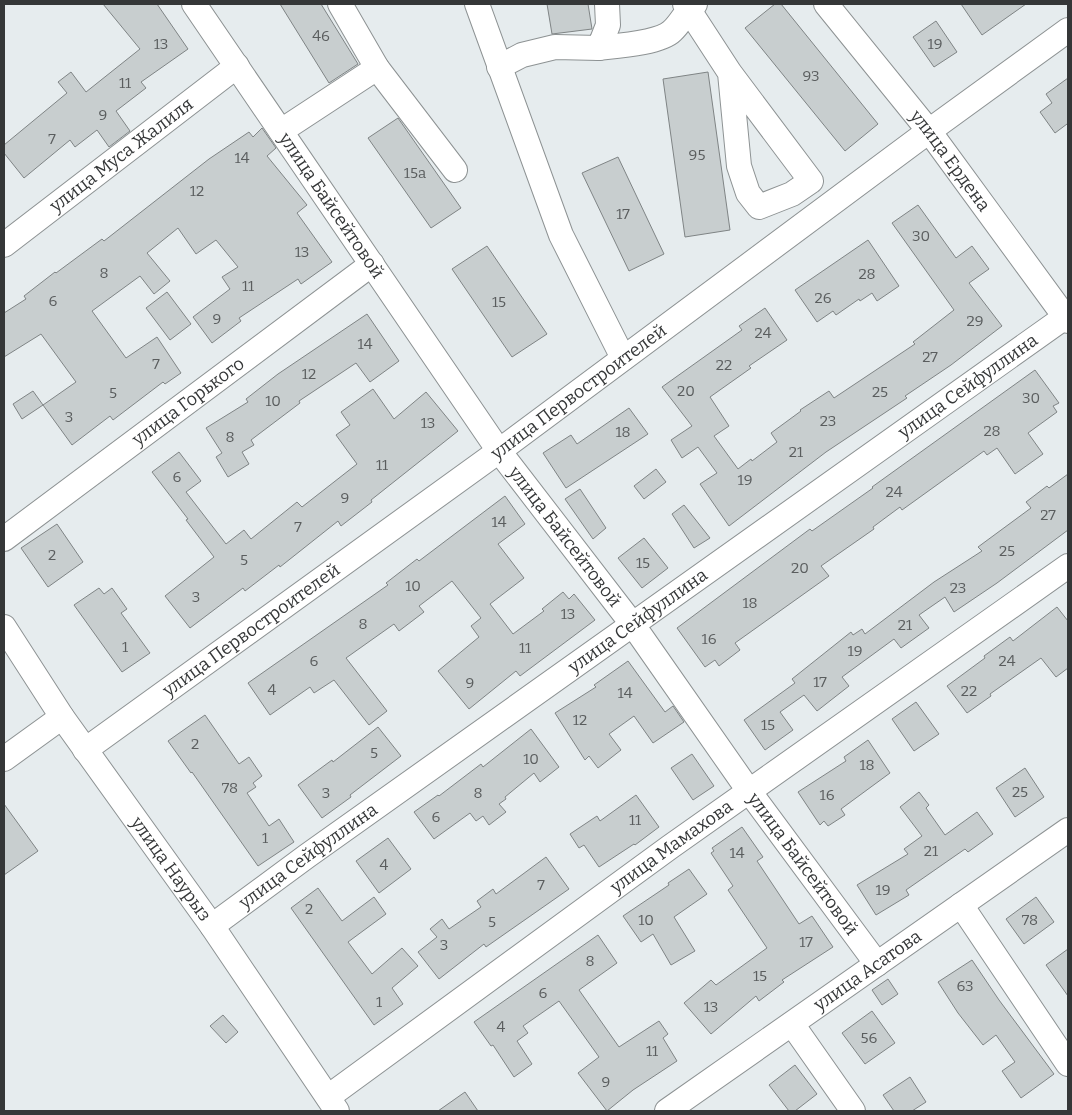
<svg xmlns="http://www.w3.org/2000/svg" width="1072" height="1115" viewBox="0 0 1072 1115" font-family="Bitter,serif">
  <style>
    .building { fill: #c8cecf; stroke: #7f8485 }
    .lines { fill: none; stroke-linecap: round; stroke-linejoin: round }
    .minor-casing { stroke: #8d9293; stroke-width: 26 }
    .minor { stroke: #fff; stroke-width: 24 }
    .labels { text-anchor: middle; stroke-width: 5; stroke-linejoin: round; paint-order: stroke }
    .number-label { font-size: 15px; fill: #5a5d5e }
    .street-label { font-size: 18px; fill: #353738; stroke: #e6ecee }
  </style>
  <rect width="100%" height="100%" fill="#e6ecee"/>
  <path class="building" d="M103 4H157L188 49 141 82 146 88 116 111 130 131 109 147 97 130 75 147 70 140 24 178 4 153V145L67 93 58 82 71 72 86 92 140 49Z
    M280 4H321L358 64 329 83Z
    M547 4H588L592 29 552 34Z
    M775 4H781L878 124 845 151 745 28Z
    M961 4H1026L982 35Z
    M936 21 957 52 934 67 913 37Z
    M708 72 730 230 685 237 663 79Z
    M1068 78V126L1067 124 1055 133 1040 112 1052 103 1046 94Z
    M398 118 461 208 431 228 368 138Z
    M262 128 276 148 267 156 307 205 297 213 332 262 301 284 298 279 239 318 241 321 212 343 193 317 230 289 222 277 238 267 216 240 196 254 178 228 147 253 170 281 154 294 140 276 92 311 126 358 157 337 181 373 165 384 163 382 113 420 110 416 72 445 43 405 76 382 41 334 4 357V313L26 299 24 296 55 272 56 273 102 239 104 241 209 159 249 132 253 137Z
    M618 157 664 254 629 271 582 173Z
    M918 205 956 258 972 246 989 269 969 283 1002 326 951 365 905 396 907 398 826 452 729 526 700 484 717 473 698 447 682 458 671 440 692 426 662 387 742 330 739 326 765 308 787 340 749 366 751 368 710 397 729 426 714 436 738 469 751 459 752 461 777 442 771 433 801 411 800 410 829 391 834 398 915 344 913 342 954 310 892 223Z
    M868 240 899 286 877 301 872 293 860 301 859 299 836 315 833 311 817 322 795 290Z
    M487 246 547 334 512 357 452 269Z
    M167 292 191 324 170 340 146 308Z
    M367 314 399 361 370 382 356 363 299 401 300 403 251 440 254 445 242 452 249 464 228 477 216 457 222 453 206 428 248 402 246 399 278 374Z
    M1035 370 1059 403 1053 406 1057 412 1028 433 1043 454 1015 474 997 448 987 455 984 451 902 510 900 507 873 527 874 529 821 566 829 576 735 643 740 650 719 666 715 660 705 667 677 628 810 529 812 531 873 488 872 487Z
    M373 389 394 419 426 392 458 431 371 500 372 502 341 526 338 521 280 567 279 565 245 591 243 588 190 628 165 596 214 557 186 520 188 519 152 472 179 452 201 481 186 492 226 544 244 530 251 539 297 502 302 507 357 464 336 435 350 425 341 412Z
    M33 391 43 405 22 419 13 404Z
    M629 408 648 434 566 488 543 453 571 435 577 444Z
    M656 469 666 482 644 499 634 486Z
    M1068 474V530L997 583 954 612 945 597 919 615 929 628 901 648 894 639 842 677 849 686 817 711 804 695 780 712 793 730 765 750 744 720 795 683 792 679 851 632 853 635 862 629 865 634 934 582 982 551 978 547 1031 508 1026 502 1047 486 1049 488Z
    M580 489 606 528 593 539 565 499Z
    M505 496 525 524 498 544 524 578 490 604 513 634 544 611 542 609 563 592 569 599 574 594 595 620 520 676 516 671 469 709 438 671 479 637 471 626 481 618 452 581 419 606 424 612 399 631 394 624 346 658 387 711 369 725 334 680 314 693 310 687 270 715 248 683 388 585 386 583 417 559 419 561Z
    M684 505 710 538 694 548 672 514Z
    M57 524 83 562 48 587 21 548Z
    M644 538 668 568 642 588 618 558Z
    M99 588 104 594 112 588 127 609 121 613 150 653 122 672 74 605Z
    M1057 607 1068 621V668L1056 677 1041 658 990 694 991 696 967 713 947 686 985 658 984 656 1010 637 1013 641Z
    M628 661 665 712 673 706 684 722 653 743 634 716 609 734 621 750 598 768 589 756 585 760 555 713 596 687 594 685Z
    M916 702 939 734 914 751 892 719Z
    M205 715 239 764 249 757 262 776 253 783 256 787 247 793 269 826 279 819 294 842 258 866 192 772 191 773 168 741Z
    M378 727 401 756 350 795 351 797 322 818 298 785 332 760 333 762Z
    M531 729 559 767 540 782 534 773 505 797 506 799 499 804 506 812 489 825 483 816 476 821 470 813 434 839 414 812 438 795 439 796 481 764 483 767Z
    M868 740 890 773 841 809 845 815 828 826 824 821 820 825 798 792 846 761 844 757Z
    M692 754 714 786 693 800 671 768Z
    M1025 768 1044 797 1015 817 996 788Z
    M919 792 929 805 926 808 945 835 977 812 993 834 968 852 965 849 906 890 909 895 876 915 857 885 908 854 904 849 922 836 900 807Z
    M636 795 659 827 635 845 634 844 599 867 584 845 579 848 570 834 597 816 600 821Z
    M4 804 38 851 4 875Z
    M742 827 763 857 757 861 799 924 812 916 833 947 782 980 784 982 759 1001 756 996 711 1034 684 1003 711 980 716 985 767 948 728 890 733 886 711 853 714 851 712 848Z
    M388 838 411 869 379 893 356 861Z
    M546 857 569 889 486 947 484 944 439 979 418 952 437 937 430 929 442 919 449 929 481 907 477 901 493 889 496 894Z
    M689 869 707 894 674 917 695 951 671 965 653 934 641 942 623 916 669 885 668 883Z
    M318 888 342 921 374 897 386 914 348 942 372 974 402 948 418 966 392 988 403 1004 374 1025 291 908Z
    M1036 897 1054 922 1024 944 1006 919Z
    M598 935 617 963 579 990 619 1047 659 1021 668 1034 663 1038 677 1061 633 1090 607 1111 578 1073 599 1057 559 1001 523 1026 528 1033 517 1041 532 1064 514 1077 493 1045 491 1046 474 1022Z
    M1068 949V996L1046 965Z
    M972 960 999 1000 1054 1074 1021 1098 1002 1071 1015 1062 996 1035 983 1045 958 1013 938 982Z
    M888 979 898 994 882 1005 872 990Z
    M872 1011 895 1043 865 1064 842 1033Z
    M223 1015 238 1032 226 1043 210 1026Z
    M795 1065 817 1094 795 1111H789L769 1085Z
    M910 1077 926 1102 912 1111H894L883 1095Z
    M465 1092 478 1111H438Z"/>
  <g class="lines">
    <g class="minor-casing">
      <g id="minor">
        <path id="s1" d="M194 4 499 451 633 625 749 791 877 964"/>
        <path d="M340 4 377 68 455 170"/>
        <path d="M477 4 561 235 623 358"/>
        <path d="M685 4 730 73 811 181 792 194 759 207 748 193 739 166 730 73"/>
        <path id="s2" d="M826 4 929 131 1068 321"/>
        <path d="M599 48C616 46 660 43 672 31 681 23 685 12 695 4"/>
        <path d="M499 67 522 55 555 47 599 48 608 25 607 4"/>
        <path d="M281 131 377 68"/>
        <path id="s3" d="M4 245 237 66"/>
        <path id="s4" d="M4 539 372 264"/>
        <path id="s5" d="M4 627 62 717 212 926 337 1111"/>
        <path id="s6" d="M85 750 499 451 929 131 1068 30"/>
        <path d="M4 759 62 717"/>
        <path d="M961 905 1068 1064"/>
        <path id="s7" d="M212 926 307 856 1065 317"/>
        <path d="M792 1024 853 1111"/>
        <path id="s8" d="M328 1097 670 847 1068 566"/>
        <path id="s9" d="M667 1111 1068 830"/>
      </g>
    </g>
    <use href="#minor" class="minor"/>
  </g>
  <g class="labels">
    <g class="number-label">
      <text x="321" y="41">46</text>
      <text x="161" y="49">13</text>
      <text x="935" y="49">19</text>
      <text x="811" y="81">93</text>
      <text x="125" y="88">11</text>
      <text x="103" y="120">9</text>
      <text x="52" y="144">7</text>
      <text x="697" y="160">95</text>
      <text x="242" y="163">14</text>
      <text x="415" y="178">15а</text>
      <text x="197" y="196">12</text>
      <text x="623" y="219">17</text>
      <text x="921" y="241">30</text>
      <text x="302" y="257">13</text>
      <text x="104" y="278">8</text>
      <text x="867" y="279">28</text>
      <text x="248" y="291">11</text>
      <text x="823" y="303">26</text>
      <text x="53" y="306">6</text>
      <text x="499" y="307">15</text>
      <text x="217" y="324">9</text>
      <text x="975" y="326">29</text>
      <text x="763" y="338">24</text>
      <text x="365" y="349">14</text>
      <text x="930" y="362">27</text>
      <text x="156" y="369">7</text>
      <text x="724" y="370">22</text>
      <text x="309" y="379">12</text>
      <text x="686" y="396">20</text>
      <text x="880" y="397">25</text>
      <text x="113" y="398">5</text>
      <text x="1031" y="403">30</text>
      <text x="273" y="406">10</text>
      <text x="69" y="422">3</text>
      <text x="828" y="426">23</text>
      <text x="428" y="428">13</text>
      <text x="992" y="436">28</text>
      <text x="623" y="437">18</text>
      <text x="230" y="442">8</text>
      <text x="796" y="457">21</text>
      <text x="382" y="470">11</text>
      <text x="177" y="482">6</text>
      <text x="745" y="485">19</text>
      <text x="894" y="497">24</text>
      <text x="345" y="503">9</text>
      <text x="1048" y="520">27</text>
      <text x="499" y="527">14</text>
      <text x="298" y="532">7</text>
      <text x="1007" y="556">25</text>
      <text x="52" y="560">2</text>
      <text x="244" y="565">5</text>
      <text x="643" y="568">15</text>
      <text x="800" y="573">20</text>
      <text x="413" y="591">10</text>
      <text x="958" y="593">23</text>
      <text x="196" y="602">3</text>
      <text x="750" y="608">18</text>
      <text x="568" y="619">13</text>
      <text x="363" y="629">8</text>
      <text x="905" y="630">21</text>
      <text x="709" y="644">16</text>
      <text x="125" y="652">1</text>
      <text x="525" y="653">11</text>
      <text x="855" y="656">19</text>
      <text x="314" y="666">6</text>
      <text x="1007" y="666">24</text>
      <text x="820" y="687">17</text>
      <text x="470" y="688">9</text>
      <text x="272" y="695">4</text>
      <text x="969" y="696">22</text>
      <text x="625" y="698">14</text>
      <text x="580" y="725">12</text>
      <text x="768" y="730">15</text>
      <text x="195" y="749">2</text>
      <text x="374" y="758">5</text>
      <text x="531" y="764">10</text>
      <text x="867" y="770">18</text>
      <text x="230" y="793">78</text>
      <text x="1020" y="797">25</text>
      <text x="326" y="798">3</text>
      <text x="478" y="798">8</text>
      <text x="827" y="800">16</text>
      <text x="436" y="822">6</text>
      <text x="635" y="825">11</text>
      <text x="265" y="843">1</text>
      <text x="931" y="856">21</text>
      <text x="737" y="858">14</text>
      <text x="384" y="870">4</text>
      <text x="541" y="890">7</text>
      <text x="883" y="895">19</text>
      <text x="309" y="914">2</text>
      <text x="646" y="925">10</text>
      <text x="1030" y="925">78</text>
      <text x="492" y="927">5</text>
      <text x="806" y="947">17</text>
      <text x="444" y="950">3</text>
      <text x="590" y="966">8</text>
      <text x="760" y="981">15</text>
      <text x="965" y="991">63</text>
      <text x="543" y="998">6</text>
      <text x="379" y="1007">1</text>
      <text x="711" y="1012">13</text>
      <text x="501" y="1032">4</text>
      <text x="869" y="1043">56</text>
      <text x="652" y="1056">11</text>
      <text x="606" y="1087">9</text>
    </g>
    <g class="street-label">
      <text dy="6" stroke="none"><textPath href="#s3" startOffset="148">улица Муса Жалиля</textPath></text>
      <text dy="6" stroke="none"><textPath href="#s2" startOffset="200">улица Ердена</textPath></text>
      <text dy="6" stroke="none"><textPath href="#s1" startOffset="244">улица Байсейтовой</textPath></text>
      <text dy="6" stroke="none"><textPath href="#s7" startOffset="929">улица Сейфуллина</textPath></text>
      <text dy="6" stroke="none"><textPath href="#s6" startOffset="610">улица Первостроителей</textPath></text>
      <text dy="6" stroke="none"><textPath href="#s4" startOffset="230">улица Горького</textPath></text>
      <text dy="6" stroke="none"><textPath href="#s1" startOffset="649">улица Байсейтовой</textPath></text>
      <text dy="6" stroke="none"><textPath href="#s7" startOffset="524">улица Сейфуллина</textPath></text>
      <text dy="6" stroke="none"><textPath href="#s6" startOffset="205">улица Первостроителей</textPath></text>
      <text dy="6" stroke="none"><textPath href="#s8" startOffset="425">улица Мамахова</textPath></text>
      <text dy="6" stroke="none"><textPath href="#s7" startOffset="119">улица Сейфуллина</textPath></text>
      <text dy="6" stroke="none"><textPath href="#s1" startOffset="1054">улица Байсейтовой</textPath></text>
      <text dy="6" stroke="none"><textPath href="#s5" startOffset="294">улица Наурыз</textPath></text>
      <text dy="6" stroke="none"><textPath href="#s9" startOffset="245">улица Асатова</textPath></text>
    </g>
  </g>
  <rect width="1072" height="1115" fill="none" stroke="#353738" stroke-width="10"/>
</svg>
